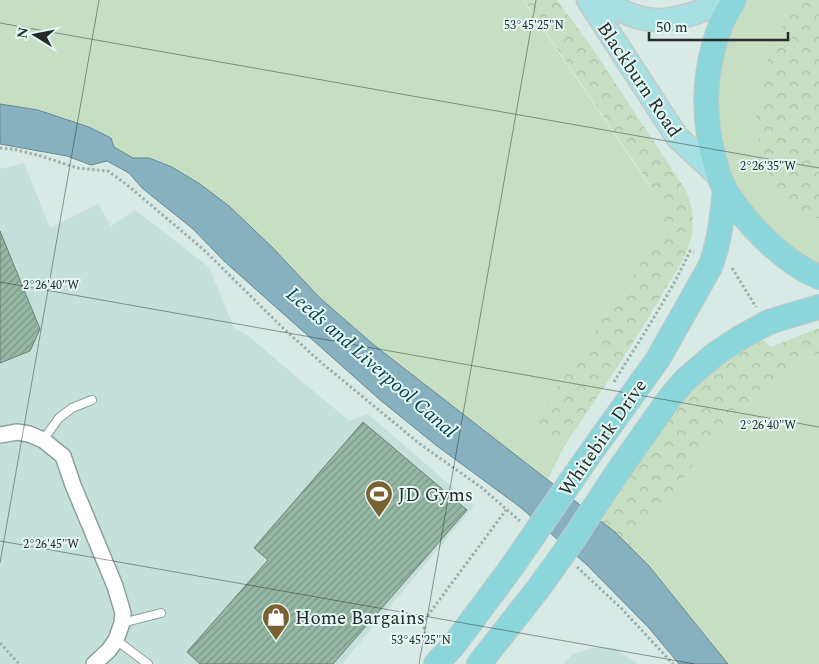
<svg xmlns="http://www.w3.org/2000/svg" width="819" height="664" viewBox="0 0 819 664" font-family="Spectral,serif">
  <style>
    .built { fill: #c4e0da }
    .grass { fill: #c6dfc2 }
    .forest { fill: url(#forest-crowns) }
    .water { fill: #87b1be; stroke: #698992 }
    .building { fill: url(#building-hatch); stroke: #707e76 }
    .lines { fill: none; stroke-linecap: round; stroke-linejoin: round }
    .service-casing { stroke: #8d9f9b; stroke-width: 10 }
    .minor-casing { stroke: #8d9f9b; stroke-width: 18 }
    .primary-casing { stroke: #c6c8c8; stroke-width: 25 }
    .trunk-casing { stroke: #c6c8c8; stroke-width: 26 }
    .path { stroke: #9fafab; stroke-width: 3; stroke-dasharray: 2.5 2.5; stroke-linecap: butt }
    .service { stroke: #fff; stroke-width: 8 }
    .minor { stroke: #fff; stroke-width: 15 }
    .primary { stroke: #a7e0e3; stroke-width: 22 }
    .trunk { stroke: #8ad6da; stroke-width: 24 }
    .trunk-bridge-casing { stroke: #c6c8c8; stroke-width: 26; stroke-linecap: butt }
    .trunk-bridge { stroke: #8ad6da; stroke-width: 24 }
    .ticks { fill: none; stroke: #242b2a; stroke-width: 1; stroke-opacity: 0.45 }
    .labels { text-anchor: middle; stroke-width: 4; stroke-linejoin: round; paint-order: stroke }
    .street-label { font-size: 19px; fill: #242b2a; stroke: #e4f7f3 }
    .poi-label { font-size: 19px; fill: #242b2a; stroke: #e4f7f3; text-anchor: start }
    .water-label { font-size: 20px; font-style: italic; fill: #00414f; stroke: #e4f7f3 }
    .ticks-label { font-size: 12px; text-anchor: middle; fill: #242b2a; stroke: #e4f7f3; stroke-width: 4; stroke-linejoin: round; paint-order: stroke }
  </style>
  <defs>
    <pattern id="forest-crowns" width="20" height="18" patternUnits="userSpaceOnUse" patternTransform="scale(1.25)"><rect width="20" height="18" fill="#c6dfc2"/><path d="M2 6a3 3 0 1 1 6 0M12 15a3 3 0 1 1 6 0" fill="none" stroke="#aac0a7"/></pattern>
    <pattern id="building-hatch" width="6" height="6" patternUnits="userSpaceOnUse" patternTransform="scale(1.25)"><rect width="6" height="6" fill="#94b8a4"/><path d="M-1 1l2-2M0 6l6-6M5 7l2-2" fill="none" stroke="#799686"/></pattern>
  </defs>
  <rect width="100%" height="100%" fill="#d7eae5"/>
  <path class="built" d="M24 163 50 228 98 204 111 226 135 210 209 267 234 328 246 334 349 421 368 414 474 506 342 664H0V169Z
    M594 647 614 648 638 664H563L573 654Z"/>
  <path class="grass" d="M0 0H523L659 200C663 215 664 221 659 237L534 420 565 445 548 479 374 345 320 298 273 248 229 206 200 184 172 167 149 158 133 159 114 147 111 138 89 127 38 110 0 104Z
    M734 0H819V277L782 254 712 154 721 25Z
    M819 354V664H728C696 624 665 583 629 546L698 459 748 403 799 360Z"/>
  <path class="forest" d="M524 0H557L593 49 685 189C692 203 694 217 692 233 689 254 675 273 664 291 634 344 599 394 565 445L534 420 659 237C667 210 659 201 646 179Z
    M801 0H819V219L802 211 773 184 754 126 771 43Z
    M819 328V354L799 360 748 403 698 459 629 546 615 532 601 521 670 412 707 370 761 338 771 347Z"/>
  <path class="water" d="M0 104 38 110 89 127 111 138 114 147 133 158H149L172 167 200 184 229 206 273 248 320 298 374 345 615 532 649 566 728 664H679L649 628 586 564 520 507 437 446 379 399 224 261 193 229 142 188 129 173 107 161 91 165 67 156 0 144Z"/>
  <path class="building" d="M0 231 40 329 30 351 0 363Z
    M363 422 467 510 333 664H200L187 652 268 560 254 548Z"/>
  <g class="lines">
    <g class="service-casing">
      <path id="service" d="M43 440 59 418 72 408 92 400
        M122 623 161 613
        M116 640 148 664"/>
    </g>
    <g class="minor-casing">
      <path id="minor" d="M0 435 17 432 29 434 43 440 63 456 73 485 115 586 123 613 122 623 116 640 109 650 94 664"/>
    </g>
    <g class="primary-casing">
      <path id="primary" d="M588 0 677 137 719 176
        M603 0C651 33 679 20 728 0"/>
    </g>
    <g class="trunk-casing">
      <path id="trunk" d="M734 0C729 9 723 18 720 27 703 71 702 120 716 165 718 174 721 182 725 190 734 204 744 217 755 229 773 248 795 267 819 277
        M587 458 658 359 710 267C720 242 722 215 725 189
        M619 470 669 399 685 380 714 355 738 339 767 323 775 320 819 307
        M436 664 453 646 511 568
        M479 664 538 589"/>
    </g>
    <path class="path" d="M0 148 13 149 41 156 77 168 108 171 126 184 203 249 284 329 323 364 420 444 482 488 520 521
      M732 268 756 307
      M614 382C640 339 669 297 690 251L694 252
      M577 567 622 609 673 664
      M0 643 19 664
      M427 644 423 622 506 510"/>
    <use href="#service" class="service"/>
    <use href="#minor" class="minor"/>
    <use href="#primary" class="primary"/>
    <use href="#trunk" class="trunk"/>
    <g class="trunk-bridge-casing">
      <path id="trunk-bridge" d="M511 568 587 458
        M538 589 566 550 619 470"/>
    </g>
    <use href="#trunk-bridge" class="trunk-bridge"/>
  </g>
  <path class="ticks" d="M0 23 819 168M0 282 819 427M0 541 695 664M0 563 99 0M419 664 536 0"/>
  <defs>
    <g id="stadium-pin" transform="scale(1.4375)"><path d="M0 17L-7.5 6A9.5 9.5 0 1 1 7.5 6Z" fill="#796132" stroke="#e4f7f3"/><path d="M0-5a6.5 5 0 1 0 0 10a6.5 5 0 1 0 0-10ZM-3.5-1.8h7v3.6h-7Z" fill="#fff"/></g>
    <g id="shop-pin" transform="scale(1.4375)"><path d="M0 17L-7.5 6A9.5 9.5 0 1 1 7.5 6Z" fill="#796132" stroke="#e4f7f3"/><path d="M-5-2.5h2.3a2.7 3.5 0 0 1 5.4 0H5L5.5 6h-11ZM-1.5-2.5h3a1.5 2.3 0 0 0-3 0Z" fill="#fff"/></g>
  </defs>
  <g fill-rule="evenodd">
    <use href="#stadium-pin" x="379" y="494"/>
    <use href="#shop-pin" x="276" y="617"/>
  </g>
  <g class="labels">
    <g class="street-label">
      <text transform="translate(640 79) rotate(56)" y="7">Blackburn Road</text>
      <text transform="translate(602 437) rotate(-55)" y="7">Whitebirk Drive</text>
    </g>
    <g class="poi-label">
      <text x="398" y="501">JD Gyms</text>
      <text x="295" y="624">Home Bargains</text>
    </g>
    <g class="water-label">
      <text transform="translate(372 362) rotate(41)" y="7">Leeds and Liverpool Canal</text>
    </g>
  </g>
  <g class="ticks-label">
    <text x="534" y="29">53°45'25"N</text>
    <text x="768" y="170">2°26'35"W</text>
    <text x="51" y="289">2°26'40"W</text>
    <text x="768" y="429">2°26'40"W</text>
    <text x="51" y="548">2°26'45"W</text>
    <text x="421" y="644">53°45'25"N</text>
  </g>
  <g transform="translate(35 35) rotate(280)" stroke="#e4f7f3" stroke-width="4" paint-order="stroke">
  <path d="M0-4L9 19L0 12L-9 19Z" fill="#242b2a"/>
  <text y="-8" font-size="14" font-weight="bold" text-anchor="middle" fill="#242b2a">N</text>
  </g>
  <path d="M649 32v8h139v-8" fill="none" stroke="#242b2a" stroke-width="2.5"/>
  <text x="656" y="32" font-size="15" fill="#242b2a" stroke="#e4f7f3" stroke-width="4" paint-order="stroke">50 m</text>
</svg>
